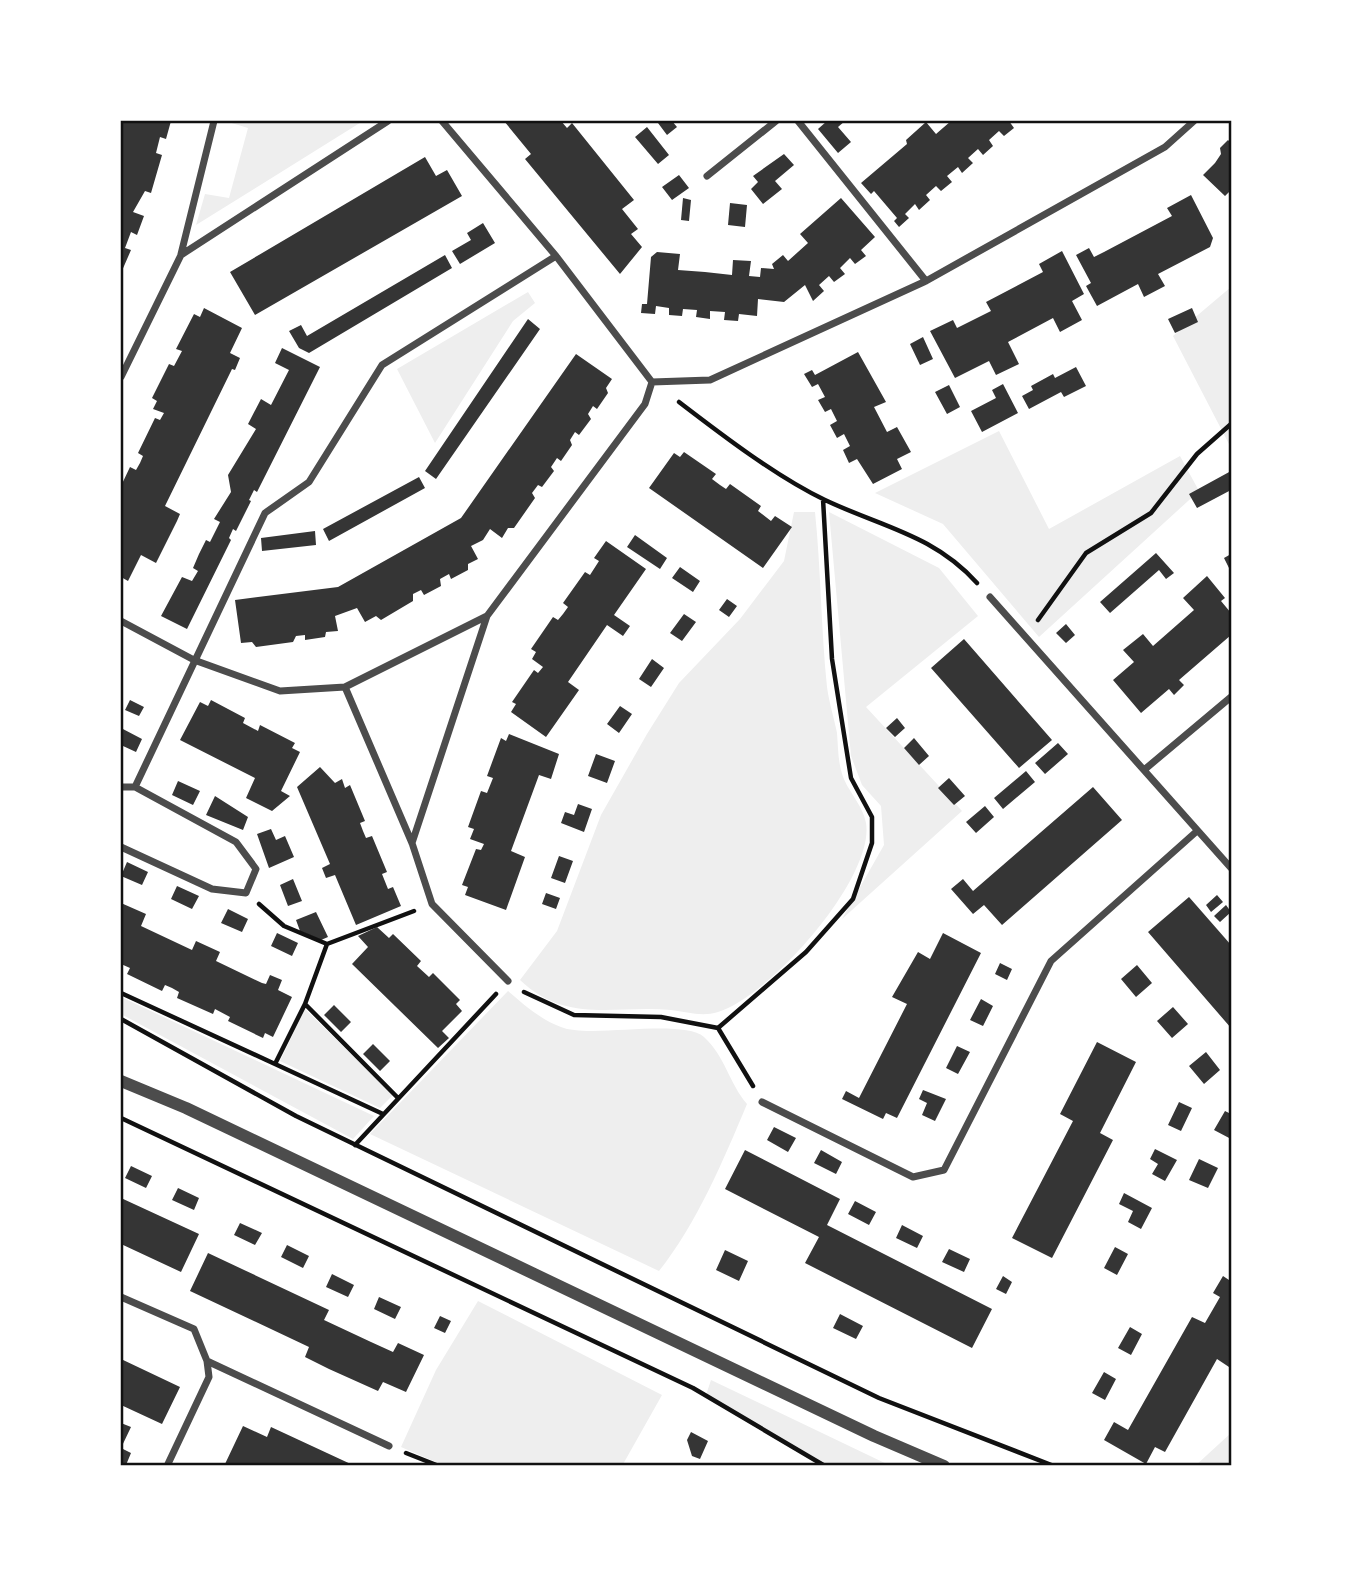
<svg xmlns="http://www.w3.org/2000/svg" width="1352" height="1587" viewBox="0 0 1352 1587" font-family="Helvetica,sans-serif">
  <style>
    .green { fill: #eee }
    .building { fill: #353535 }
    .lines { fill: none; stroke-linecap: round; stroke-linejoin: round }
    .path { stroke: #111; stroke-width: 4.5 }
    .minor { stroke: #4c4c4c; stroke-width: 7 }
    .tertiary { stroke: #4c4c4c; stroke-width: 12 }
    .neatline { fill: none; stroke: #111; stroke-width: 2.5 }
  </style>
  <rect width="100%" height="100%" fill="#fff"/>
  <path class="green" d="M225 121H363L196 225 205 194 229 198 248 128Z
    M1231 287V448L1173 336Z
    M528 292 535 303 513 321 435 443 397 369Z
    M999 431 1049 529 1180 456 1199 491 1039 637 943 524 875 493Z
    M794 512H815C821 570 821 629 827 687 829 702 834 718 837 733 838 745 838 759 841 770 845 789 863 804 866 823 875 878 768 998 718 1012 702 1017 687 1012 671 1010 614 1005 566 1024 520 980L557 931 601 815 647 734 679 683 740 619 784 561Z
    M829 512 939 568 978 616 866 707 962 811 842 919 884 845 881 806 862 785 851 756Z
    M508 991C523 1004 541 1020 561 1027 589 1039 681 1018 704 1037 725 1056 729 1083 747 1104 724 1159 696 1225 659 1271L370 1134Z
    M121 997 374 1116 353 1139 121 1014Z
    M305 1009 393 1095 380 1108 280 1061Z
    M478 1301 662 1395 622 1466H445L401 1447 436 1370Z
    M711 1380 891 1466H830L706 1395Z
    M1231 1433V1466H1195Z"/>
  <path class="building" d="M121 121H171L166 139 160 137 156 153 162 155 151 193 145 191 133 212 144 216 137 235 131 232 125 248 131 250 121 273Z
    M504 121H561L567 128 572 123 634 200 622 209 638 229 631 234 642 247 620 274 525 159 531 154Z
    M660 121H672L677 127 667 135 658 123Z
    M827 121H845L838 127 851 142 838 153 818 129Z
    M951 121H1009L1014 128 1004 136 999 131 989 140 993 146 983 155 978 149 968 158 973 163 962 173 958 167 947 176 952 182 941 191 936 186 926 195 930 200 919 210 915 204 905 214 909 218 899 227 894 221 897 218 874 191 871 194 861 183 907 144 906 140 926 122 936 134Z
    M647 127 669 155 658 164 635 137Z
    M1228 140 1231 143V190L1225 196 1203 175 1215 163 1221 154 1220 148Z
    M784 154 794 165 775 181 782 189 763 204 751 189 758 182 753 176Z
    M425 157 436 176 447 170 462 196 255 315 230 272Z
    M679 175 689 188 672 200 662 187Z
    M1191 195 1213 238 1210 247 1158 274 1165 286 1144 297 1138 284 1097 306 1086 286 1091 283 1076 255 1089 248 1094 257 1104 252 1172 216 1167 208Z
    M683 198 691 200 689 221 681 220Z
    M841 198 875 237 861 250 866 256 855 264 850 258 840 268 845 274 834 282 829 276 819 285 824 291 813 301 805 285 784 302 758 299 757 316 739 314 738 321 724 320 725 312 710 311V319L696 317 697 310 683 309 682 316 669 315V308L656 306 655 314 641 313 642 304H647L651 257 657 252 680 254 678 270 705 272 732 275 733 260 751 261 749 276 760 277 761 268 774 269 772 264 783 255 788 261 808 243 800 234Z
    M730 203 747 205 745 227 728 225Z
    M483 223 495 243 460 264 452 251 471 240 467 233Z
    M1062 251 1084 294 1072 301 1082 320 1060 332 1053 318 1008 342 1019 364 996 375 989 361 955 378 930 331 953 320 957 328 991 311 986 302 1043 272 1039 264Z
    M445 255 452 268 309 353 299 348 289 331 301 325 307 336Z
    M204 308 242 328 230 353 240 358 235 370 232 369 165 506 180 514 177 521 156 563 141 555 128 581 121 577V486L130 467 136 470 140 463 143 456 138 453 155 418 160 420 164 413 153 409 157 401 152 398 169 364 174 366 182 351 176 349 194 314 200 317Z
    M1192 308 1198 322 1175 333 1168 319Z
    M528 319 540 329 436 479 425 471Z
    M923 337 933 359 920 365 910 344Z
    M282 348 320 367 257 492 254 490 249 500 251 501 236 531 233 529 229 538 231 540 187 629 161 616 182 577 192 581 198 571 193 568 199 554 206 540 210 542 220 522 214 519 231 492 228 475 256 429 248 424 261 399 271 405 289 370 275 363Z
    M858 352 886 402 874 407 887 432 897 427 911 452 897 459 902 469 873 484 857 459 849 463 843 450 850 446 844 434 837 438 830 425 837 421 831 409 825 412 818 400 825 397 818 384 812 387 804 374 812 370 815 375Z
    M576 354 612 379 606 388 608 393 597 409 593 406 588 414 591 419 579 435 575 432 570 440 572 445 561 461 557 458 551 467 554 471 542 487 538 485 532 493 535 498 514 528H508L502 538 490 529 483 540 471 546 478 559 468 564V570L451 579 449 574 440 579 441 586 424 595 421 590 413 594V601L381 620 376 616 365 622 357 608 335 616 338 631 326 632 325 637 305 640V635L296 636 293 642 256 647 252 642 241 643 235 600 338 587 461 518Z
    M1076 367 1086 386 1064 397 1061 392 1029 409 1022 396 1033 390 1031 386 1053 374 1055 378Z
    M1003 384 1018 413 982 432 971 411 996 398 992 390Z
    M949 385 960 407 947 414 935 392Z
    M684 452 716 474 712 479 720 485 726 489 730 484 761 506 758 511 771 521 775 516 792 527 763 568 649 488 674 453 680 457Z
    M1231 471V490L1197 508 1189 494Z
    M419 477 425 488 329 541 323 529Z
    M315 531 316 545 262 551 261 538Z
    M635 535 667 558 660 569 627 547Z
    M606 541 646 569 614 615 630 626 623 636 607 625 568 682 579 690 546 737 511 712 516 704 512 702 534 670 538 673 543 667 532 659 536 652 531 649 553 617 558 620 563 614 568 607 563 603 585 572 590 575 599 561 594 558Z
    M1156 553 1174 573 1166 579 1159 570 1110 613 1100 602Z
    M1231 554V572L1224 558Z
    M680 567 700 581 693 592 672 578Z
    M1207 576 1225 598 1221 601 1231 613V635L1179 680 1184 685 1174 695 1169 689 1141 713 1113 680 1134 662 1123 650 1143 634 1153 646 1194 610 1183 598Z
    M727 599 737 606 729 617 719 610Z
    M684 614 696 622 682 641 670 633Z
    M1066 624 1075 635 1066 643 1056 633Z
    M964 639 1052 740 1019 768 931 668Z
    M652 659 664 668 651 687 639 679Z
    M130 700 144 707 139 716 125 710Z
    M211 700 245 718 243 723 258 731 260 725 295 743 292 748 300 752 281 791 290 796 272 811 246 798 255 778 180 740 200 702 208 706Z
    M620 706 632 714 619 733 607 724Z
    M897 718 905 728 895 737 886 728Z
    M121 728 142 739 136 752 123 746 121 750Z
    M509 734 559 754 551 779 539 775 511 851 525 857 506 910 465 895 468 887 462 885 476 849 481 850 484 844 470 839 474 829 468 827 481 791 487 793 493 778 487 776 501 738 506 741Z
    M914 738 929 756 919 765 904 748Z
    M1058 743 1068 754 1045 774 1035 763Z
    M596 754 615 761 607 783 588 776Z
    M320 767 335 783 342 779 345 788 350 785 365 821 360 823 363 831 366 838 372 836 387 872 382 874 388 889 393 887 401 906 356 925 335 875 326 878 322 868 330 864 297 787Z
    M1026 771 1035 782 1003 809 994 798Z
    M949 778 965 796 954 805 938 788Z
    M178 781 200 791 193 805 172 795Z
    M1093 787 1122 820 1002 925 984 905 973 914 951 889 963 879 973 891Z
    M215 796 248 817 243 830 206 815Z
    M578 804 592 809 584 832 561 823 565 812 574 815Z
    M985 806 994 817 976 833 966 822Z
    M271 829 276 840 285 836 294 857 269 868 257 834Z
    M559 856 573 861 565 883 551 878Z
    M127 862 148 872 142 885 121 876Z
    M293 879 302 901 288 906 280 885Z
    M177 886 199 896 192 909 171 899Z
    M546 893 560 898 556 909 542 904Z
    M1217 895 1223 902 1211 912 1206 905Z
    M1189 897 1231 945V1028L1148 932Z
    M121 903 146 914 141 926 192 950 196 941 220 952 216 961 262 983 266 984 270 975 282 980 278 990 292 997 273 1037 265 1033 263 1038 228 1021 230 1017 215 1009 213 1014 177 998 179 992 172 988 165 985 162 991 127 974 130 968 121 964Z
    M1226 905 1231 912 1220 922 1214 916Z
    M228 909 248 919 242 932 221 923Z
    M316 912 328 937 321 940 300 931 296 920Z
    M377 927 389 938 393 934 421 961 417 966 429 977 433 973 460 1000 456 1004 462 1011 442 1031 449 1038 438 1048 352 964 368 947 358 936Z
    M277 933 298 943 292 956 271 946Z
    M943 933 981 953 897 1118 886 1113 883 1119 842 1099 846 1091 859 1098 907 1004 892 997 918 952 930 959Z
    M1000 963 1012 969 1007 980 995 974Z
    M1137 965 1152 983 1136 997 1121 979Z
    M981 999 993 1006 983 1026 970 1020Z
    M334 1005 351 1022 341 1032 324 1015Z
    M1173 1007 1188 1024 1172 1038 1157 1021Z
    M1097 1042 1136 1062 1100 1133 1113 1140 1052 1258 1012 1238 1073 1121 1060 1114Z
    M373 1044 390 1061 380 1071 363 1054Z
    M957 1046 970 1052 958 1074 946 1068Z
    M1206 1052 1220 1070 1204 1084 1189 1066Z
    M923 1090 946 1099 935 1121 922 1115 927 1103 919 1099Z
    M1179 1102 1192 1108 1181 1131 1168 1125Z
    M1225 1111 1231 1114V1139L1214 1130Z
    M774 1127 796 1138 788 1152 767 1140Z
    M1155 1149 1177 1160 1165 1181 1152 1174 1158 1164 1150 1159Z
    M745 1150 840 1199 827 1225 992 1309 972 1348 805 1263 819 1237 725 1189Z
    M821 1150 842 1162 836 1174 814 1163Z
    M1199 1159 1218 1168 1208 1188 1189 1180Z
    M131 1166 152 1176 146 1188 125 1178Z
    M178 1188 199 1198 194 1210 172 1200Z
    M1124 1193 1152 1208 1141 1229 1128 1222 1133 1211 1119 1204Z
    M121 1198 199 1234 181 1272 121 1244Z
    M855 1201 876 1212 869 1225 848 1214Z
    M240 1223 262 1233 255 1245 234 1235Z
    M902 1225 923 1236 917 1248 896 1238Z
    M287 1245 309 1256 303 1268 281 1257Z
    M1115 1247 1128 1254 1117 1275 1104 1268Z
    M949 1249 970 1259 964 1272 942 1262Z
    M725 1250 748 1261 739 1281 716 1270Z
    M208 1253 329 1310 324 1320 371 1342 393 1352 398 1343 424 1355 406 1392 383 1382 378 1391 329 1369 305 1357 309 1347 190 1291Z
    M332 1274 354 1285 348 1297 326 1287Z
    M1003 1276 1012 1282 1006 1294 996 1289Z
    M1223 1276 1229 1280 1231 1277V1364L1229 1367 1217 1359 1165 1452 1155 1447 1146 1464 1104 1440 1114 1422 1128 1430 1192 1317 1205 1323 1220 1297 1213 1293Z
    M379 1297 401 1307 395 1319 374 1309Z
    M840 1314 863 1326 856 1339 833 1328Z
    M440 1316 451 1321 445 1333 434 1328Z
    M1130 1327 1142 1334 1131 1355 1118 1348Z
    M121 1359 180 1387 162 1424 121 1405Z
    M1104 1372 1116 1379 1105 1400 1092 1393Z
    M121 1423 131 1427 121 1448 131 1453 126 1465 121 1463Z
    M243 1426 267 1437 271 1427 355 1466H231L225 1464Z
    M691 1432 708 1441 700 1459 692 1456 687 1440Z"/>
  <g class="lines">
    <path class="path" d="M679 402C722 435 777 477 825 500 882 527 934 535 977 583
      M1038 620 1086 553 1151 513 1197 454 1231 424
      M327 944 414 911
      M524 992 574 1015 661 1017 718 1028 753 1086
      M121 993 275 1064 305 1004 327 944 284 926 259 904
      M305 1004 398 1098
      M121 1019 296 1116 879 1398 1054 1466
      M718 1028 806 952 853 899 872 843V817L851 778 832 659 823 499
      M275 1064 383 1114
      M121 1118 693 1388 825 1466
      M355 1145 496 994
      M406 1453 439 1466"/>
    <path class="minor" d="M442 121 556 256 652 382
      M798 121 926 281
      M707 176 776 121
      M181 254 214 121
      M121 377 181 255 388 121
      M652 382 710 380 926 281 1165 147 1194 121
      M990 597 1231 868
      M121 621 194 660 280 691 345 687 487 616 645 404 652 382
      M345 687 412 843 432 904 508 981
      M1144 770 1231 697
      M121 787H135L236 842 256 869 246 893 212 889 121 847
      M135 787 265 513 309 482 382 365 556 256
      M412 843 487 616
      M762 1102 913 1177 944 1170 1051 961 1197 831
      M121 1297 194 1329 207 1361 209 1377 167 1466
      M207 1361 389 1446"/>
    <path class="tertiary" d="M121 1081 186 1108 874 1436 944 1466"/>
  </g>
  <rect width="1352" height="1587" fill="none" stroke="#ffffff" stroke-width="245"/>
  <rect x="122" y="122" width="1108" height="1342" class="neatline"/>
</svg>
